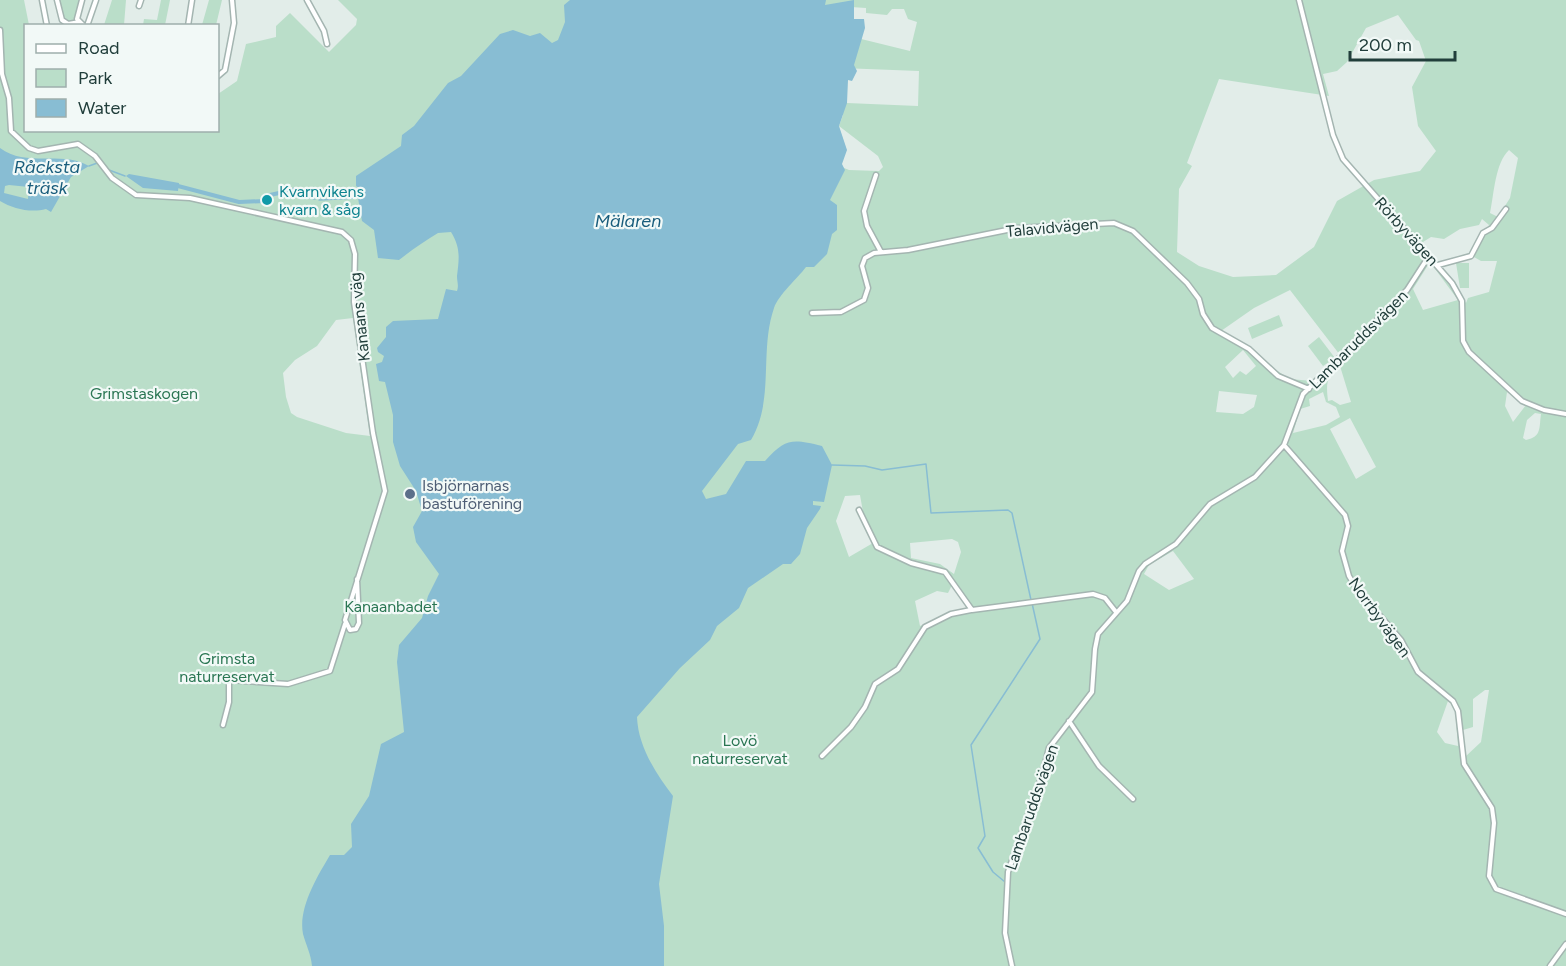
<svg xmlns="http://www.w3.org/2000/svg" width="1566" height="966" viewBox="0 0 1566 966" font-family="Figtree,sans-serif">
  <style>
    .green { fill: #badec9; fill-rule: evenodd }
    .water { fill: #88bdd3; fill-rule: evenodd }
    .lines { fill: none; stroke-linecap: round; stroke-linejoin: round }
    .stream { stroke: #88bdd3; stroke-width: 1.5 }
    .canal { stroke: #88bdd3; stroke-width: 4 }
    .minor-casing { stroke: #a4b5b1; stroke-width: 7 }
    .minor { stroke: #fff; stroke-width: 4 }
    .culture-dot { fill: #0f9aa8; stroke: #f2f9f7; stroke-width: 2 }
    .service-dot { fill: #5c6f8a; stroke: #f2f9f7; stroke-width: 2 }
    .labels { text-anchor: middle; stroke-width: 4.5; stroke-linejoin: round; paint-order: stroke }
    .culture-label { font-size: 16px; fill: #0d838f; stroke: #f2f9f7; text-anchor: start }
    .street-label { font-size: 16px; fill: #213e3b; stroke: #f2f9f7 }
    .park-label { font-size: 16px; fill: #2a7653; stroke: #f2f9f7 }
    .service-label { font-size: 16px; fill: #4e5e75; stroke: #f2f9f7; text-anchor: start }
    .water-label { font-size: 18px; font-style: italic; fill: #195d7c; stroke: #f2f9f7 }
  </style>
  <rect width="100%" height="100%" fill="#e2ede9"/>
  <path class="green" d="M0 0H24L29 25 26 26V130H218V94L237 81 246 44 276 37V26L290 13 329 52 356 25 357 19 338 0H642L474 492 355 966H0ZM353 318 370 436 346 433 297 417 291 413 286 397 283 373 295 360 317 346 336 320Z
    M58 0H80L75 22 68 23 63 19Z
    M112 0H126L124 25H126H104Z
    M161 0H170L165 25H143L144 19 157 20Z
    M209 0H222L216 25H202Z
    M717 0H1566V966H477ZM851 7 866 8V13L887 15 892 9H904L908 19 917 22 910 51 849 36ZM1398 15 1416 40 1419 41 1426 61 1412 87 1418 126 1436 151 1420 171 1374 180 1337 201 1314 247 1276 275 1233 277 1199 266 1177 252 1179 189 1192 166 1187 163 1219 79 1329 96 1323 74 1337 71 1347 62 1366 28ZM841 68 919 71 918 106 847 103ZM827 110 843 115 839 126 878 156 883 167 879 171 849 170 829 162ZM1509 150 1518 158 1510 198 1498 217 1490 213C1494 194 1495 163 1509 150ZM1482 219 1489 225 1474 257 1481 261H1497L1489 292 1468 298 1466 303 1456 289 1457 285 1432 258 1423 242 1431 237 1444 239 1460 229 1479 225ZM1430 262 1458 300 1423 310 1413 289ZM1290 290 1340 355 1313 381 1289 379 1221 331 1254 308ZM1243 350 1256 366 1246 375 1240 371 1233 378 1225 367ZM1340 366 1351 402 1340 405 1332 400 1328 401C1326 383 1326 378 1340 366ZM1219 391 1257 395 1254 407 1243 414 1216 412ZM1323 392 1326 402 1336 407 1340 417 1326 425 1293 433 1300 409 1310 406 1309 399ZM1507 392 1526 405 1513 422 1505 406ZM1535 413 1541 414C1539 427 1542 437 1526 440L1523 438 1527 420ZM1350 418 1376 467 1356 479 1330 429ZM860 495 866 529 873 543 849 557 836 521 845 496ZM952 539 958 542 961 552 954 574 940 564 911 558 910 543ZM1173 551 1194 579 1169 590 1144 574 1149 565ZM952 585 968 610H957L920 626 915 601 937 591 948 593ZM1485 690H1489L1481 742 1465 757 1461 720 1463 730 1473 727V699ZM1448 701 1455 707 1458 746 1445 743 1437 732Z
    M1456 263H1469V288H1460Z
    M1279 315 1283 326 1252 339 1248 328Z
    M1319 337 1335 358 1323 366 1308 346Z"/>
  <path class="water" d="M570 0H826L825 5 854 0V19H864L865 28 854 65 857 71 852 81 848 80 847 103 839 126 847 150 842 164 845 170 830 200 837 205V230L832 234 827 254 814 267H806C797 279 779 294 774 308 759 352 775 399 751 440L738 444 702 491 706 499 726 494 746 461H765C786 438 792 439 822 446L832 465 824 502 813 501V505L821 506 820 509 807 528 800 554 791 564H783L748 588 739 608 717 626 710 640 680 668 637 717C638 746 656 774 673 796L659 884 664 926V966H312C311 954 306 945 303 934 298 908 317 877 330 855H344L352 847 351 824 369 796 381 744 404 732 397 662 399 645 422 618 428 596 439 574 416 542 413 527 422 511 416 491 400 466 393 442V415L385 382 379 381 376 364 382 362 384 356 378 352 377 348 386 337V327L393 321 438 319 446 289 457 291C459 285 457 282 457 276 459 259 461 248 451 232L438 233C425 241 413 249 399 260L378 258 374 230 362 221 358 198 362 190 356 186V176L401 146 402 135 414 126 448 83 461 76 500 34 513 30 530 36 540 33 552 43 558 40 565 22 564 5Z
    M0 148C26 168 62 150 89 166L71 177 51 212 46 209C31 213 13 209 0 201ZM9 185 29 187 28 199 4 193 5 186Z
    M129 174 179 183 178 191 143 188 126 176Z"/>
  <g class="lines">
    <path class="stream" d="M103 164 109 170 125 176
      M89 166 100 162
      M309 198 315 199
      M319 200 358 198
      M832 465 865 466 882 470 926 464 931 513 1008 510 1012 513 1031 600
      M1005 882 993 872 978 848 985 836 971 745 1040 639 1032 603"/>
    <path class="canal" d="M178 186 239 202 265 201
      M270 195 297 189 305 195"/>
    <g class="minor-casing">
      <path id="minor" d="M42 0 47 26
        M57 0 62 20 68 24 80 22
        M82 0 77 19 84 26
        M307 0 324 31 327 44
        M1299 0 1333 135 1343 159 1452 283 1462 301 1463 341 1469 352 1522 401 1544 410 1566 414
        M139 6 141 0
        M87 26 96 0
        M188 26 192 0
        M0 30 2 74 9 98 11 131 29 148 38 151 78 144 95 156 112 178 136 195 190 198 342 232 351 240 355 254 354 302 373 433 385 491 345 620 350 630 356 629 359 623 357 579
        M218 76 225 70 234 23 232 0
        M876 175 864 211 867 226 881 252
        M1438 265 1471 256 1483 233 1492 228 1506 209
        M812 313 841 312 864 300 868 288 862 266 865 258 874 253 908 250 1017 228 1114 223 1133 231 1187 283 1199 299 1203 314 1212 328 1249 349 1278 376 1309 389
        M1284 445 1345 515 1348 526 1342 551 1349 576 1357 589 1401 640 1418 672 1453 701 1458 711 1464 764 1492 808 1494 823 1489 876 1496 889 1566 914
        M859 510 877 547 911 563 945 572 972 610 1093 594 1105 598 1116 612
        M1069 721 1099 766 1133 799
        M223 725 229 702V680L288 684 330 671 345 624
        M822 756 851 727 865 707 875 684 898 669 925 627 951 614 971 610
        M1012 966 1005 933 1008 872 1042 775 1049 748 1092 692 1095 649 1098 634 1127 601 1139 571 1145 564 1176 544 1210 504 1255 477 1284 445 1303 394 1407 290 1429 256
        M1550 966 1566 944"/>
    </g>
    <use href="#minor" class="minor"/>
  </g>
  <circle class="culture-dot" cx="267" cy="200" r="6"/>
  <circle class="service-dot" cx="410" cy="494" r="6"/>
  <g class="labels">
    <g class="culture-label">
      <text x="279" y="197">Kvarnvikens<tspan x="279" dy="18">kvarn &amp; såg</tspan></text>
    </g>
    <g class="street-label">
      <text transform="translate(1052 227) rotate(-5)" y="6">Talavidvägen</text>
      <text transform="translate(1407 231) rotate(48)" y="6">Rörbyvägen</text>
      <text transform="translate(359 317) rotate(-96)" y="6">Kanaans väg</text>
      <text transform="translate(1358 339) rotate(-45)" y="6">Lambaruddsvägen</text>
      <text transform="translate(1380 617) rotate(54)" y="6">Norrbyvägen</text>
      <text transform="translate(1031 807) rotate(-71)" y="6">Lambaruddsvägen</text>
    </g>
    <g class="park-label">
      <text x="144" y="399">Grimstaskogen</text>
      <text x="391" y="612">Kanaanbadet</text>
      <text x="227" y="664">Grimsta<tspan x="227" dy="18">naturreservat</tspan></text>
      <text x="740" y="746">Lovö<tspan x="740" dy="18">naturreservat</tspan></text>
    </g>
    <g class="service-label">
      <text x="422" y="491">Isbjörnarnas<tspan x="422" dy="18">bastuförening</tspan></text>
    </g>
    <g class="water-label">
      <text x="47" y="173">Råcksta<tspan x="47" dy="21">träsk</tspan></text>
      <text x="628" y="227">Mälaren</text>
    </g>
  </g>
  <rect x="24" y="24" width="195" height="108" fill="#f2f9f7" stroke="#9eaeac" stroke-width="1.5"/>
  <rect x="36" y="44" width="30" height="9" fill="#ffffff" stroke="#9eaeac" stroke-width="1.5"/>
  <text x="78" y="54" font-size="18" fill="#213e3b">Road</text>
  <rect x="36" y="69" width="30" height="18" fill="#badec9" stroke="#9eaeac" stroke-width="1.5"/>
  <text x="78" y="84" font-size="18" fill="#213e3b">Park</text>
  <rect x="36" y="99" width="30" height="18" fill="#88bdd3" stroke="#9eaeac" stroke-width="1.5"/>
  <text x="78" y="114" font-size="18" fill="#213e3b">Water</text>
  <path d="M1350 51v9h105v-9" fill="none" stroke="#213e3b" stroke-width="3"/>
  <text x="1359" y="51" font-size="18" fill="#213e3b" stroke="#f2f9f7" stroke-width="4.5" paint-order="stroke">200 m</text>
</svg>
